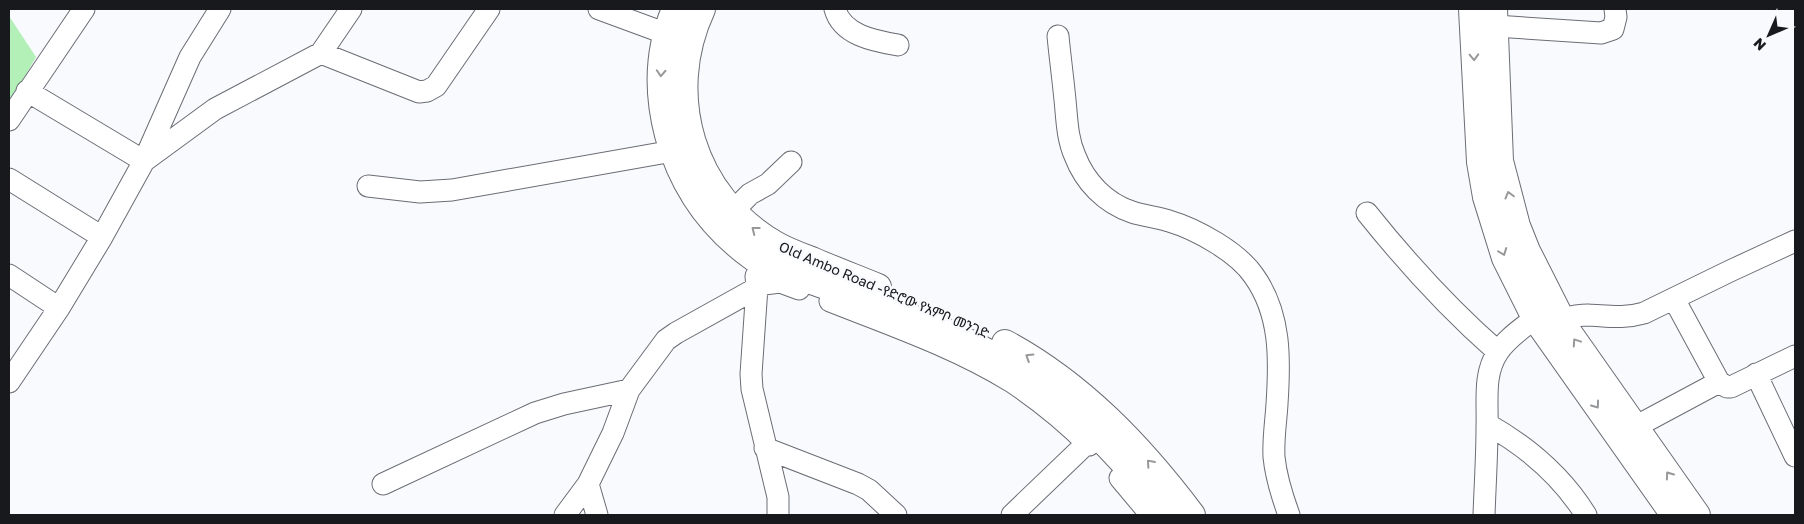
<svg xmlns="http://www.w3.org/2000/svg" width="1804" height="524" viewBox="0 0 1804 524" font-family="'Golos Text','Noto Sans Ethiopic',sans-serif">
  <style>
    .green { fill: #b3f0b8 }
    .lines { fill: none; stroke-linecap: round; stroke-linejoin: round }
    .minor-casing { stroke: #6b6d75; stroke-width: 23 }
    .major-casing { stroke: #6b6d75; stroke-width: 28 }
    .minor { stroke: #fff; stroke-width: 21 }
    .major { stroke: #fff; stroke-width: 26 }
    .oneway { stroke: #979899 }
    .labels { text-anchor: middle; stroke-width: 5; stroke-linejoin: round; paint-order: stroke }
    .street-label { font-size: 14px; fill: #18191c; stroke: #f9fafe }
  </style>
  <rect width="100%" height="100%" fill="#f9fafe"/>
  <path class="green" d="M9 16 36 57 9 104Z"/>
  <g class="lines">
    <g class="minor-casing">
      <path id="minor" d="M599 9 667 34
        M835 9C842 35 874 41 898 45
        M1495 26 1601 33 1613 29 1616 17 1615 9
        M1058 36C1060 57 1063 79 1065 100 1067 119 1067 138 1075 156 1085 182 1105 203 1132 212 1144 216 1157 217 1169 221 1196 229 1238 252 1254 276 1281 314 1280 359 1277 404 1276 421 1273 439 1274 457 1276 477 1282 496 1289 515
        M321 53 351 9
        M27 91 144 161 215 109 321 53 419 92 427 91 436 86 489 9
        M9 120 84 9
        M9 179 102 237
        M368 186 420 192 452 190 673 151
        M733 211 750 194 768 184 791 162
        M1367 213C1407 263 1450 310 1498 352
        M9 275 59 308
        M756 276 757 287 751 374 752 389 778 497V515
        M1674 299 1719 382 1727 387H1731L1795 356
        M830 301C891 325 955 347 1012 382 1039 400 1066 422 1089 445
        M1560 319C1569 317 1579 315 1588 315 1609 316 1623 319 1644 313L1730 271 1795 241
        M1756 374 1795 456
        M9 382 59 308 102 237 144 161 190 57 220 9
        M1487 424C1528 447 1561 475 1586 515
        M1635 427 1719 382
        M765 448 858 484 869 490 896 515
        M1120 478 1151 515
        M383 484 535 413 564 404 629 390
        M565 515 588 484
        M597 515 588 484 613 433 629 390 666 340 676 333 764 284 780 282 799 289
        M1012 515 1087 443
        M1484 515C1485 486 1487 456 1487 427 1488 401 1483 374 1498 352 1507 338 1523 328 1535 318"/>
    </g>
    <g class="major-casing">
      <path id="major" d="M675 9C658 49 657 93 668 135 682 186 710 227 754 258 769 269 804 278 823 285 884 308 947 327 1003 361 1069 401 1120 455 1168 515
        M702 9C662 95 692 196 775 244 787 251 801 256 814 261 835 270 856 278 878 287
        M1472 9 1480 162 1486 197 1505 258 1535 318 1674 515
        M1494 9 1500 161 1517 226 1527 251 1567 330 1697 515
        M1005 343C1081 384 1140 446 1192 515"/>
    </g>
    <use href="#minor" class="minor"/>
    <use href="#major" class="major"/>
  </g>
  <defs><path id="oneway-chevron" d="M-2-3.5L2.5 0L-2 3.5" fill="none" stroke-width="1.6" stroke-linecap="round" stroke-linejoin="round" transform="scale(1.25)"/></defs>
  <g class="oneway">
    <use href="#oneway-chevron" transform="translate(1474 57) rotate(88)"/>
    <use href="#oneway-chevron" transform="translate(661 73) rotate(93)"/>
    <use href="#oneway-chevron" transform="translate(1509 195) rotate(-105)"/>
    <use href="#oneway-chevron" transform="translate(755 230) rotate(-142)"/>
    <use href="#oneway-chevron" transform="translate(1503 252) rotate(69)"/>
    <use href="#oneway-chevron" transform="translate(1576 342) rotate(-124)"/>
    <use href="#oneway-chevron" transform="translate(1029 357) rotate(-148)"/>
    <use href="#oneway-chevron" transform="translate(1596 405) rotate(54)"/>
    <use href="#oneway-chevron" transform="translate(1150 463) rotate(-131)"/>
    <use href="#oneway-chevron" transform="translate(1669 475) rotate(-125)"/>
  </g>
  <g class="labels">
    <g class="street-label">
      <text transform="translate(884 290) rotate(23)" y="5">Old Ambo Road -የድሮው የአምቦ መንገድ</text>
    </g>
  </g>
  <rect width="1804" height="524" fill="none" stroke="#18191c" stroke-width="20"/>
  <g transform="translate(1769 35) rotate(225)" stroke="#f9fafe" stroke-width="4" paint-order="stroke">
  <path d="M0-4L9 19L0 12L-9 19Z" fill="#18191c"/>
  <text y="-8" font-size="14" font-weight="bold" text-anchor="middle" fill="#18191c">N</text>
  </g>
</svg>
